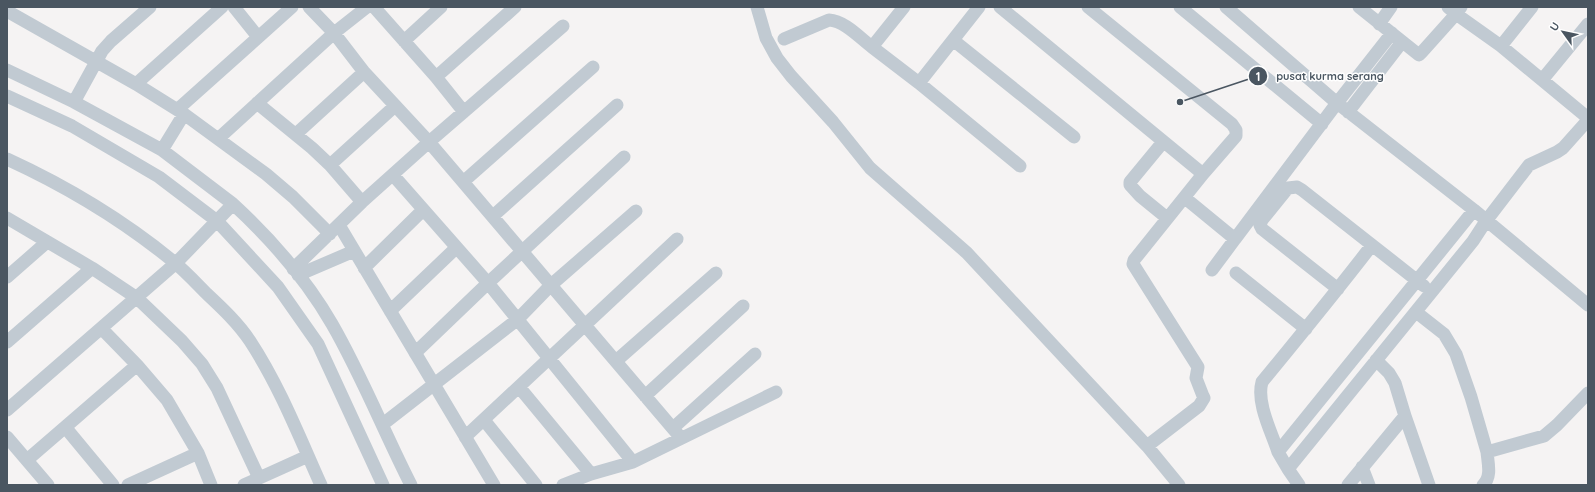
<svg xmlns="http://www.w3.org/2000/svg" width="1595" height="492" viewBox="0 0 1595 492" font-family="Quicksand,sans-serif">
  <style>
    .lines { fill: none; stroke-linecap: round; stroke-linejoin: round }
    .street { stroke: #c1cad2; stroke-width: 13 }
    .leader { fill: none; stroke: #4a5661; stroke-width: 1.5 }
    .callout-dot { fill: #4a5661; stroke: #fff; stroke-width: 1.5 }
    .mark-label { font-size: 12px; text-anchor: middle; font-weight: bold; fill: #fff }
    .callout-label { font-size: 11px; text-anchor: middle; font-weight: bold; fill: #4a5661; stroke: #fff; stroke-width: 3; stroke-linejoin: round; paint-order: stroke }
  </style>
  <rect width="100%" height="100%" fill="#f5f3f3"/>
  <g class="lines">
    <path class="street" d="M234 7 258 37
      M367 7 334 33 364 72 429 142 681 438
      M374 7 436 77 464 112
      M757 7 766 38 777 58 791 76 833 122 870 168 967 253 1147 446 1179 485
      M1000 7 1203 174
      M1088 7 1232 124 1236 130V136L1203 174 1134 260 1133 264 1198 367 1196 378 1203 396 1204 398 1199 406 1147 446
      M1180 7 1322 124
      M1226 7 1337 103 1474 210 1588 305
      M1359 7 1419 55 1422 52 1456 14 1448 7
      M1461 7 1456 14 1501 46 1588 118
      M7 11 136 84 184 114 266 174 293 197 330 234
      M1379 24 1391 7
      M784 39 829 20C845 21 860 38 872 47L904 7
      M953 40 1074 137
      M404 41 441 7
      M1501 46 1532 7
      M872 47 919 83 979 7
      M7 70 74 102 162 150 233 204 176 263 7 410
      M436 77 515 7
      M1542 80 1588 24
      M919 83 1020 166
      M136 84 222 7
      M7 96 72 126 159 177 217 221 278 287 318 344 383 485
      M74 102 102 51 111 41 150 7
      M257 103 312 148 330 165 362 202
      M178 109 292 7
      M1348 112 1402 42
      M296 134 364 72
      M219 138 334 33 309 7
      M1163 142 1130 182V185L1140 196 1167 218
      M162 150 184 114
      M7 159C66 186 124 221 174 262 186 272 196 283 207 294 222 308 238 323 250 341 279 385 299 436 321 485
      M330 165 395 106
      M393 175 488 283 633 462
      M463 182 593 67
      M1185 198 1235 239 1337 103 1392 33
      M233 204C271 239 306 279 332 324 362 376 384 432 411 485
      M493 216 617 105
      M7 218 92 268 137 298 182 341 202 364 217 388 259 478
      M339 225 494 485
      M1372 245 1424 286
      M364 268 423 210
      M293 269 362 202 429 142 563 26
      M1212 270 1235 239
      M1236 273 1306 329
      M298 275 354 251
      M7 277 47 242
      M390 311 456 248
      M1416 312 1444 334 1456 354 1471 397 1487 452 1544 436 1557 425 1588 393
      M102 329 137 365 167 400 198 453 211 485
      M7 342 92 268
      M415 353 488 283 624 157
      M1376 360 1389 373 1395 383 1405 416 1429 485
      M616 361 716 273
      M519 387 591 474
      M645 396 743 306
      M484 420 536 485
      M383 424 518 319 551 285 636 211
      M65 427 113 485
      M673 428 755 354
      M7 437 48 485
      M465 437 677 239
      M1278 452C1272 433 1256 403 1262 382 1299 337 1336 292 1372 245L1302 190 1297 187 1288 188 1262 220 1260 225 1262 229 1338 289
      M27 460 137 365
      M1362 467 1369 485
      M1288 469 1473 241 1486 221 1529 165 1557 152 1563 148 1588 120
      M128 485 198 453
      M244 485 308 456
      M563 485 591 474 633 462 776 392
      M1299 485 1288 469 1278 452 1474 210
      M1348 485 1405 416
      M1483 485C1492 477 1488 463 1487 452"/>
  </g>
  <path class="leader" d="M1180 102L1258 76"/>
  <g class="callout-dot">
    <circle cx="1180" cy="102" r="4"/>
    <circle cx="1258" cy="76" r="10"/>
  </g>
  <g class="mark-label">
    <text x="1258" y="81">1</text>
  </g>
  <g class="callout-label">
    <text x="1330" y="80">pusat kurma serang</text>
  </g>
  <rect width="1595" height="492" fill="none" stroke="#4a5661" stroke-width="16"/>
  <g transform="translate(1563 32) rotate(303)" stroke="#ffffff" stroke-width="3" paint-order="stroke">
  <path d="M0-3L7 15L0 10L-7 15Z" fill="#4a5661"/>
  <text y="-6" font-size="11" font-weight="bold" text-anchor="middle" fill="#4a5661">U</text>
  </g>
</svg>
